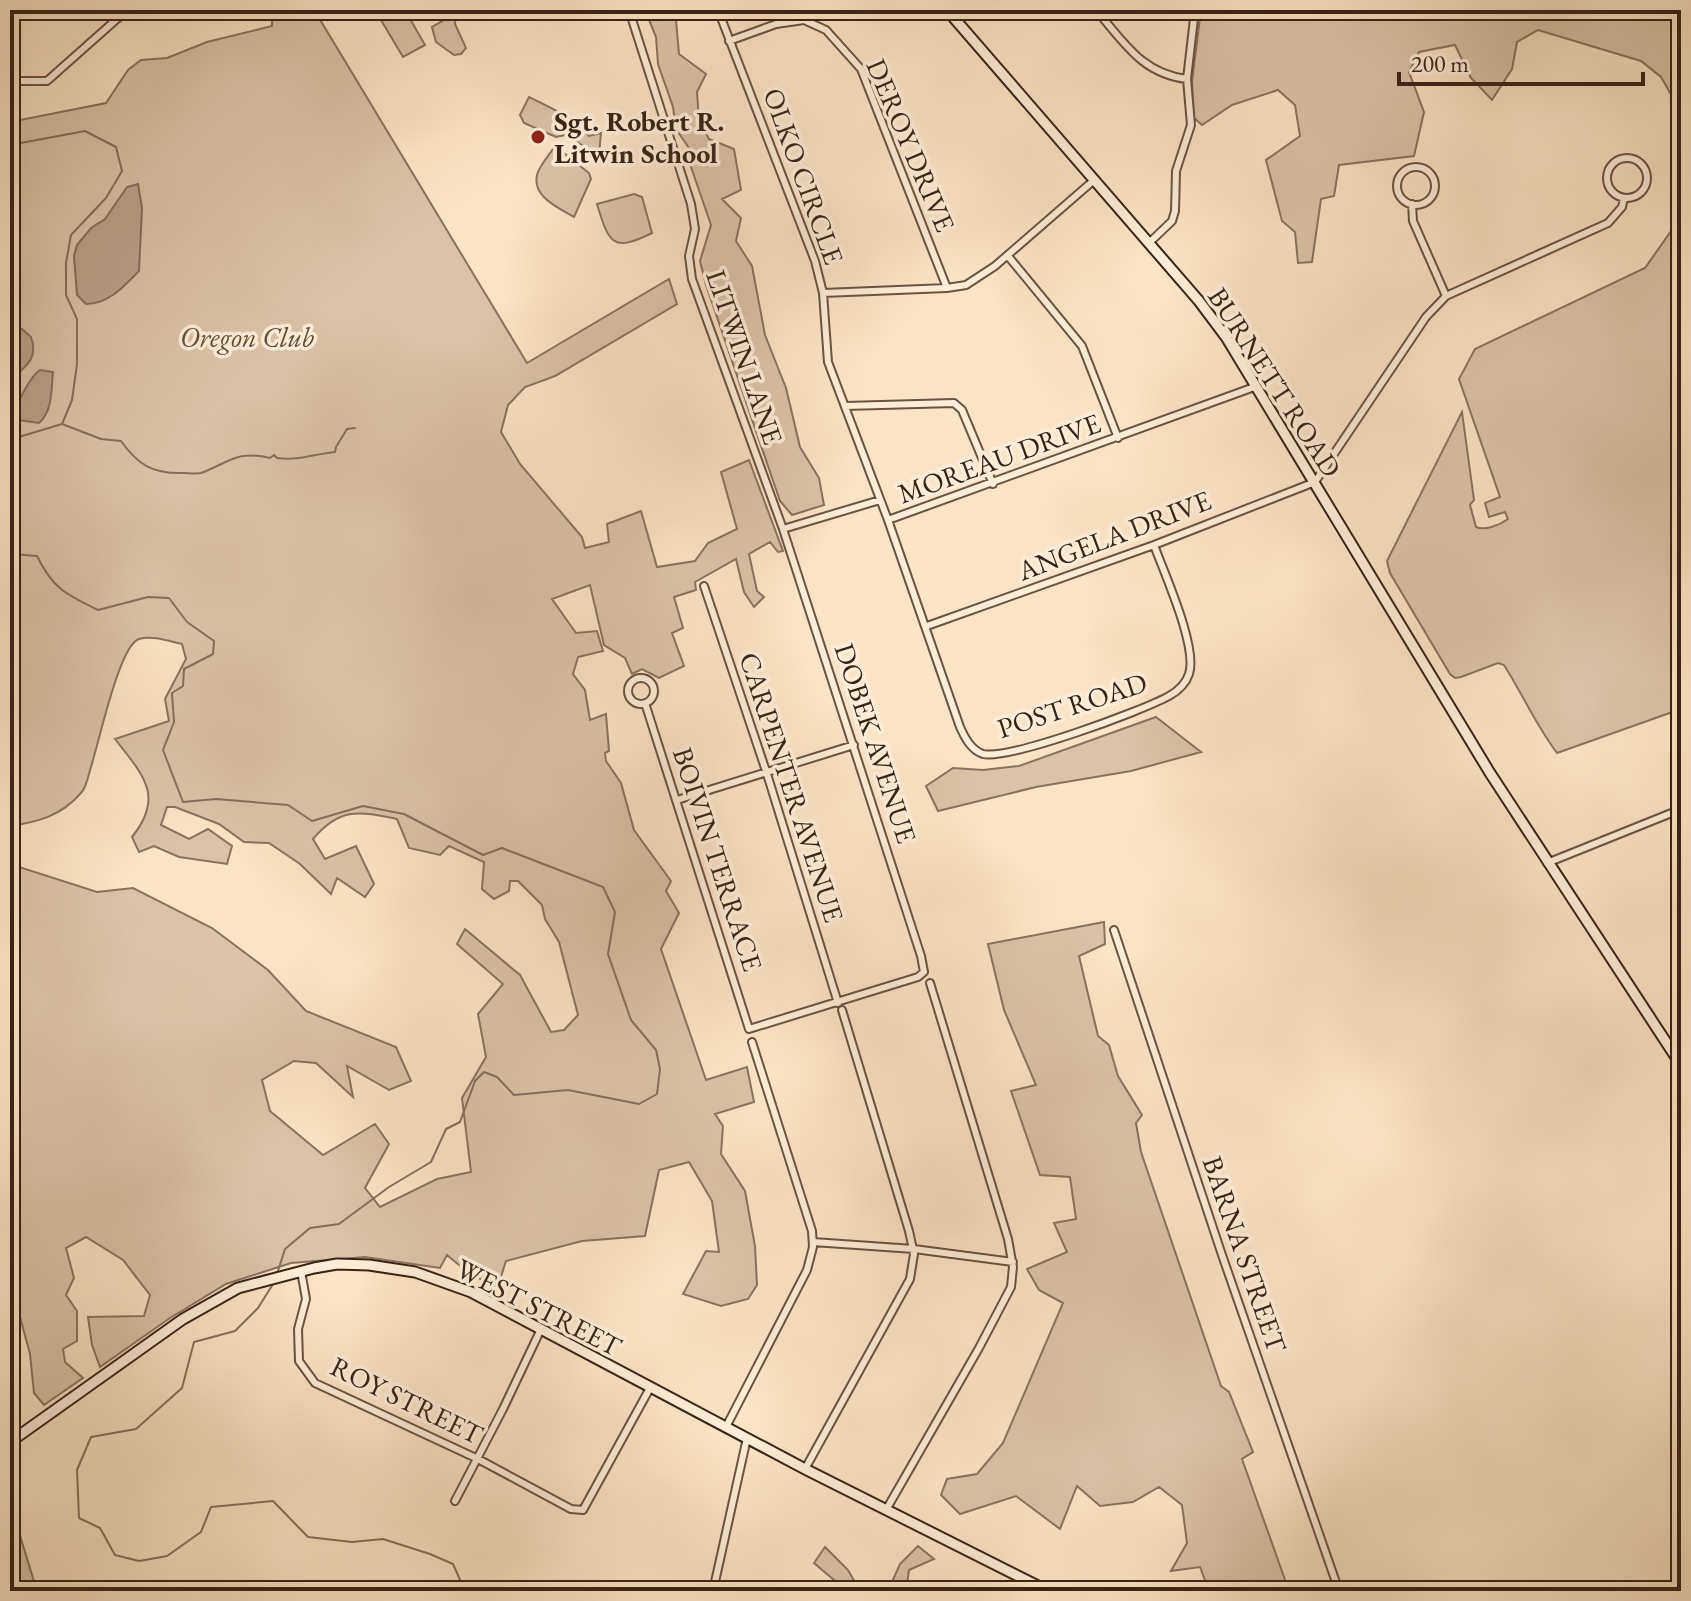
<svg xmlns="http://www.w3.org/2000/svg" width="1691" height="1601" viewBox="0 0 1691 1601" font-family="'EB Garamond',serif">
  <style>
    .green { fill: #dac3a6; stroke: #89735e; stroke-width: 2 }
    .water { fill: #b9a289; stroke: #856f5b; stroke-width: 2 }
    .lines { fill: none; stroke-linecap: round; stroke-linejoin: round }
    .stream { stroke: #856f5b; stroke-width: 2 }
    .street-casing { stroke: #695342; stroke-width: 10 }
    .secondary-casing { stroke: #382317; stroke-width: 13 }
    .street { stroke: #fcedd8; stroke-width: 6 }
    .secondary { stroke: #fcedd8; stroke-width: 9 }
    .poi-dot { fill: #8f2418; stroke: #fcedd8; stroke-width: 3 }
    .labels { text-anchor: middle; stroke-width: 7; stroke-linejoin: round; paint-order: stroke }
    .poi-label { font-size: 28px; font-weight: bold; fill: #382317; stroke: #fcedd8; text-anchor: start }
    .street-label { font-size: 28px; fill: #382317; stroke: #fcedd8 }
    .park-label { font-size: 28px; font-style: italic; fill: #604b3b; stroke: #fcedd8 }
  </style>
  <rect width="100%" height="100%" fill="#fbe4c3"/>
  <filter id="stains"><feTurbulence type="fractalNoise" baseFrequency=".0025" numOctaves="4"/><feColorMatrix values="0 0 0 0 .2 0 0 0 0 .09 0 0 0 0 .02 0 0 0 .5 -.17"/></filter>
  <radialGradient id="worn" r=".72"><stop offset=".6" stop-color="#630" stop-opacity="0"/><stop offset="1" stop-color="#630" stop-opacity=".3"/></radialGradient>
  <path class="green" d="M272 10H309L319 18 527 363 669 279 677 304 555 376 525 387 508 405 501 432 520 464 582 537 585 548 609 542 607 524 641 511 657 567 695 561 708 543 737 529 721 472 749 460 783 551 778 552 770 542 749 554 757 591 764 597 754 607 744 592 736 559 695 582 696 590 674 597 683 628 672 633 684 666 659 678 642 669 632 674 625 658 604 645 590 585 552 599 576 633 597 631 603 651 578 657 573 674 585 690 590 720 606 714 609 751 605 753 606 761 621 783 634 830 671 881 666 891 679 913 661 949 706 1080 747 1067 754 1102 715 1114 723 1126 721 1154 745 1191 755 1246 757 1285 748 1299 721 1306 683 1294 706 1251 719 1252 712 1201 689 1162 659 1170 645 1236 582 1241 506 1261 497 1289 465 1270 447 1255 440 1268 365 1257 291 1263 226 1284 170 1318 100 1367 92 1345 88 1317 144 1316 150 1295 123 1260 86 1237 66 1248 74 1278 66 1295 77 1311V1341L63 1349 65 1362 83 1378 44 1405 34 1393 30 1354 10 1280V864L97 892 133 888 212 928 268 970 306 1011 396 1047 411 1081 389 1090 347 1066 353 1097 316 1063 294 1061 262 1080 270 1111 323 1155 375 1124 389 1144 365 1188 380 1207 437 1179 471 1172 462 1098 486 1057 478 1014 503 984 457 944 465 929 520 975 551 1032 564 1030 578 1015 559 942 545 919 542 905 518 881H510L509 891 494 899 482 889 484 862 449 846 440 855 409 848 397 819C359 811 340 807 313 839L325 859 356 846 374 884 365 897 337 878 331 894 300 864 269 843 244 842 219 824 175 807H167L161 825 189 839 208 829 232 846 227 864 179 857 154 846 139 852 132 837C165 796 143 775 115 739L169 721 165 699 186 659 182 644C169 641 152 635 139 639 119 645 98 747 90 770 88 778 86 788 81 793 61 816 38 822 10 826V122L106 103 128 70 141 60 167 58 207 42 272 26Z
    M399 10H405L425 45 403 57 381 20Z
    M645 10H669L676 20 679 54 706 74 697 92 699 121 709 139 734 149 741 190 722 199 741 218 736 241 752 266 765 335 786 388 800 447 819 478 824 505 792 515 780 501 706 285 700 261 711 225 691 167 693 154 676 129 673 107 658 64 656 37Z
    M1201 10H1681V112L1661 77 1641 61 1538 30 1517 42 1512 69 1492 100 1471 78 1455 45 1419 52 1409 72 1424 112 1414 156 1339 165 1334 196 1321 199 1312 262 1298 263 1295 232 1282 221 1266 160 1300 136 1295 105 1278 90 1232 105 1202 125 1194 118 1192 81Z
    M456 13 455 24 466 48 461 54 454 55 436 42 432 27Z
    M529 97C552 108 572 117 589 136L601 133 599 155 565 135 556 137 524 123 520 115Z
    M555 146 589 173 591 179 574 217C559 208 532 197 537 175 539 166 550 154 555 146Z
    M634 194 642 197 652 233C612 253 609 243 597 204Z
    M1681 217V709L1557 753C1536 725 1523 695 1504 665L1498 663 1461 677 1455 678 1450 674 1390 573 1387 561 1462 412 1474 500 1470 505 1476 527C1485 531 1500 525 1508 519L1505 512 1489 517 1485 503 1500 497 1459 379 1475 349 1645 268Z
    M1156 717 1201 752 1131 771 1036 787 938 811 926 786 953 768 983 770 1019 766Z
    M1104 922 1105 944 1079 956 1098 1036 1109 1045 1118 1076 1142 1115 1136 1123 1141 1152 1221 1386 1229 1392 1253 1452 1242 1459 1289 1591H1209L1200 1567 1171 1571 1187 1543 1182 1505 1159 1487 1133 1502 1100 1506 1077 1486 1060 1529 1016 1496 960 1514 941 1495 947 1479 977 1474 1003 1443 1063 1303 1039 1290 1027 1269 1067 1252 1054 1223 1076 1219 1070 1177 1040 1175 1011 1091 1036 1085 1004 1010 988 944Z
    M18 1529 37 1591H10V1532Z
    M918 1546 934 1559 909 1570 906 1591H888L900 1564Z
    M825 1547 848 1570 860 1591H847L814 1563Z"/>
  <path class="water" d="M138 184 142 208 139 271C124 286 109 304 86 304L77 295 74 256 77 245 91 228 105 219 127 187Z
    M22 329 31 337C39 359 25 367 10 380V336Z
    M40 370 53 372C51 390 53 410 39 423L18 420 10 428C10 416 29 377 40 370Z"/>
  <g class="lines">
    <path class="stream" d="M10 145 85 131 116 147 122 171 106 198 71 235 66 263V295L77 319V364L72 400 62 424 12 439 10 443
      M62 424 101 439 121 441C138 465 153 474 183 473 188 473 196 474 201 473 230 462 237 450 270 458L274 455 277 458C299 461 314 454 335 452L336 447 347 429 355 428
      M10 462 12 470 10 479
      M10 513 20 539 13 554 37 556C53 589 67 595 98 610L148 597 169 598 187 622 214 641 213 654 184 669 183 686 172 693 174 722 163 750 183 802 216 799 288 805 312 821 363 806 404 814 483 855 502 848 603 887 615 912 608 954 631 1020 656 1050 660 1069 657 1094 639 1104 568 1090 514 1095 497 1077 484 1072 475 1081 460 1122 446 1129 431 1162 389 1187 339 1224 310 1228 285 1249 277 1274
      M273 1284 258 1308 235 1331 194 1342 182 1388 136 1429 91 1437 77 1470 79 1518 100 1528 115 1555 139 1561 167 1556 201 1532 211 1507 273 1501 308 1537 352 1542 383 1539 430 1554 453 1564 465 1591"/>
    <g class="street-casing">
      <path id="street" d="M629 10 691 204 695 229 689 256 692 279 783 529 880 500
        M718 10 815 261 823 293 947 288 966 285 995 266 1093 181
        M1096 10C1124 42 1142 74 1187 79
        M729 41 776 24 804 20 826 30 861 69 947 288
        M10 81H47L127 10
        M1607 178a20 20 0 1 1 40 0a20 20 0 1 1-40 0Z
        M1397 186a19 19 0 1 1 38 0a19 19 0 1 1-38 0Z
        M1412 204 1413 221 1446 296
        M1148 244 1172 221 1175 211 1176 171 1191 125 1187 79 1195 10
        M1008 256 1082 346 1118 438
        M823 293 828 362 888 520 1257 386
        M845 406 954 403 962 410 993 484
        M888 520 960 727C965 738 971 750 983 754 1009 760 1142 711 1169 696 1178 691 1186 683 1189 674 1198 647 1164 573 1154 545
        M704 586 767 774 838 1003
        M927 626 1154 545 1315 482 1426 317 1446 296 1608 223 1622 207 1624 198
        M628 691a13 13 0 1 1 26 0a13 13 0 1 1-26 0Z
        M645 703 749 1029 918 977 924 972 921 956 783 529
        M677 800 854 745
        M1547 863 1679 810
        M1114 930 1222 1255 1339 1591
        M813 1242 914 1249 1013 1262
        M301 1271 306 1299 298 1329 299 1361 315 1383 478 1459 571 1509 583 1510 650 1388
        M726 1427 807 1270 813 1247 812 1231 752 1042
        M805 1469 910 1279 914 1254 909 1231 842 1010
        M455 1501 503 1409 541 1329
        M886 1510 979 1348 1011 1287 1013 1267 1008 1239 930 983
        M713 1591 747 1438"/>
    </g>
    <g class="secondary-casing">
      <path id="secondary" d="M947 10 1199 301 1226 337 1490 773 1681 1065
        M10 1442 183 1319 238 1288 314 1268 337 1264 369 1265 415 1272 471 1292 805 1469 1048 1591"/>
    </g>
    <use href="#street" class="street"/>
    <use href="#secondary" class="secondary"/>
  </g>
  <circle class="poi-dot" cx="538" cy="137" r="8"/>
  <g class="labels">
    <g class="poi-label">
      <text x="554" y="131">Sgt. Robert R.<tspan x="554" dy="32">Litwin School</tspan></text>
    </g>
    <g class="street-label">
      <text transform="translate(911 145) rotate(67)" y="10">DEROY DRIVE</text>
      <text transform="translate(804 176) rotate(70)" y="10">OLKO CIRCLE</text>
      <text transform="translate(745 357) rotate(71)" y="10">LITWIN LANE</text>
      <text transform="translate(1275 382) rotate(57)" y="10">BURNETT ROAD</text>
      <text transform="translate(999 458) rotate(-20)" y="10">MOREAU DRIVE</text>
      <text transform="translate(1114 535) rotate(-21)" y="10">ANGELA DRIVE</text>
      <text transform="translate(1072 705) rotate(-18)" y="10">POST ROAD</text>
      <text transform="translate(876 743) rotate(72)" y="10">DOBEK AVENUE</text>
      <text transform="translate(792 787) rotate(72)" y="10">CARPENTER AVENUE</text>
      <text transform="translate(718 859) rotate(72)" y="10">BOIVIN TERRACE</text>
      <text transform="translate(1245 1254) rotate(71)" y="10">BARNA STREET</text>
      <text transform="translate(539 1307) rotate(27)" y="10">WEST STREET</text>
      <text transform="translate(407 1400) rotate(26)" y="10">ROY STREET</text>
    </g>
    <g class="park-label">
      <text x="247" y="347">Oregon Club</text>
    </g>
  </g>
  <rect width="1691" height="1601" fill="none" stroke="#fbe4c3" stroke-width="40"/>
  <rect x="12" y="12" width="1667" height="1577" fill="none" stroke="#382317" stroke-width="4"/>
  <rect x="20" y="20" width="1651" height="1561" fill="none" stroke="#382317" stroke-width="2"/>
  <path d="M1399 72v12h244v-12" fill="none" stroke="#382317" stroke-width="4"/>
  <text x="1411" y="72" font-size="24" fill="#382317" stroke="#fcedd8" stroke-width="6" paint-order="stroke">200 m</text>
  <rect width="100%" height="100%" filter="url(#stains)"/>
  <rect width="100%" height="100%" fill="url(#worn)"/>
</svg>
